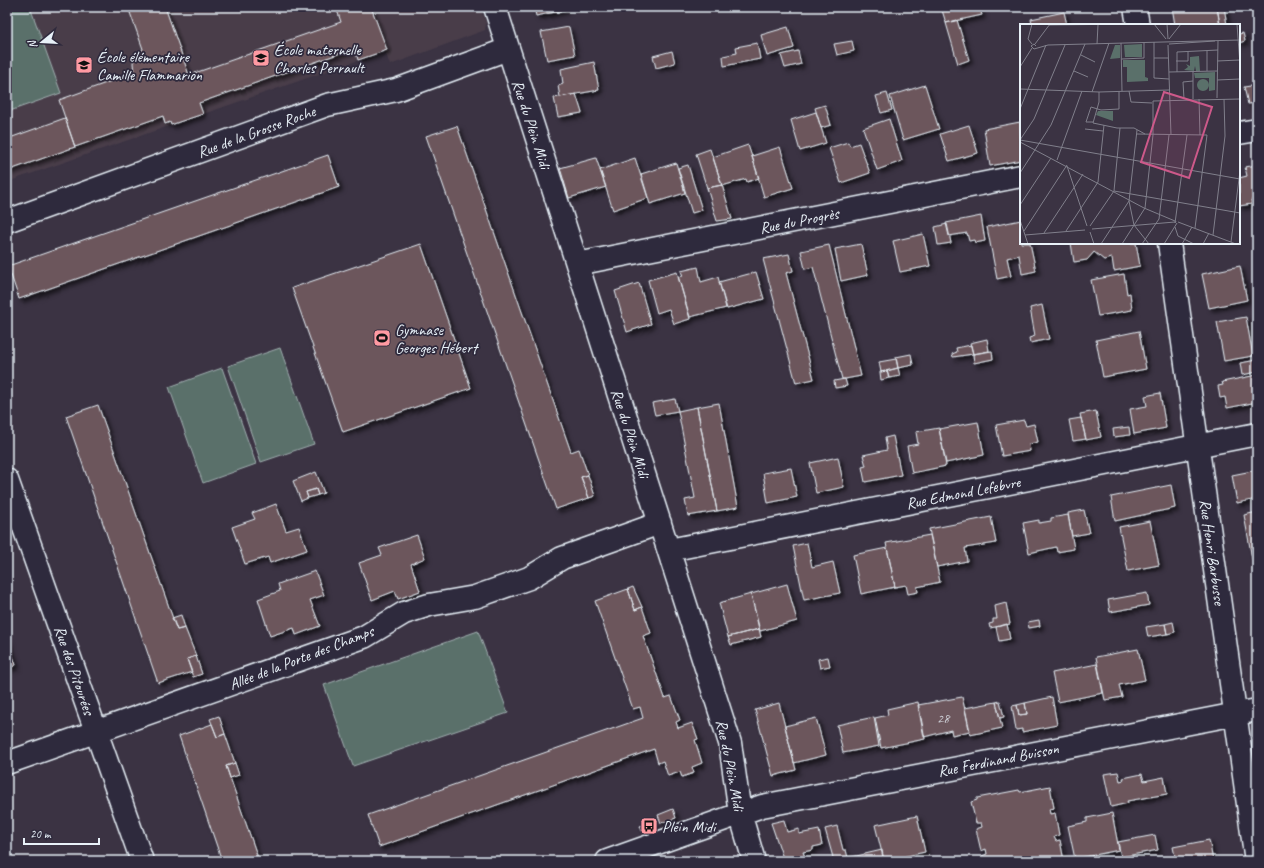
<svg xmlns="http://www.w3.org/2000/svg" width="1264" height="868" viewBox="0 0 1264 868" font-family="Caveat,sans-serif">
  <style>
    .built { fill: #4a3e4a }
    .green { fill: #5a706a; stroke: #a1b0b1 }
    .building { fill: #6c565b; stroke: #e8f1f8; filter: url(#shadow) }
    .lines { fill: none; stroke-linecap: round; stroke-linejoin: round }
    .minor-casing { stroke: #e8f1f8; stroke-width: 25 }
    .minor { stroke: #2f2a3d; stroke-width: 22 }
    .labels { text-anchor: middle; stroke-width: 3.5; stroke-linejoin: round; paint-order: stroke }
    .number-label { font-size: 14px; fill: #c9cad1 }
    .poi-label { font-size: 16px; fill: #e8f1f8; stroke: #2f2a3d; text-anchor: start }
    .street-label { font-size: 16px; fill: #e8f1f8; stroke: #2f2a3d }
    .inset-road { fill: none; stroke: #807f8b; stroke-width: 1 }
    .view { fill: #cd598a; fill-opacity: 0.15; stroke: #cd598a; stroke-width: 2 }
    .inset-edge { fill: none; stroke: #e8f1f8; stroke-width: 2 }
  </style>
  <defs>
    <filter id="shadow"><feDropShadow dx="3.5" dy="3.5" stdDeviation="2" flood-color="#0009"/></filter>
  </defs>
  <rect width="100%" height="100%" fill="#3b3343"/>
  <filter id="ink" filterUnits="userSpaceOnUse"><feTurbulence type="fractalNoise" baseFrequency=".025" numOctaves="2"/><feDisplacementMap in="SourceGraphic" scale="8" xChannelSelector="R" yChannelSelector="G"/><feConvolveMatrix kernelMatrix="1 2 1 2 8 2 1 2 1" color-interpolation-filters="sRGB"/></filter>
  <g filter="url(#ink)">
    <path class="built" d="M7 7H480L486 23 485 30 390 65 385 51 7 182Z"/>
    <path class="green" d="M7 7H30L61 93 7 112Z
      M280 348 314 444 261 462 228 366Z
      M222 368 256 464 203 483 169 387Z
      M478 631 508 713 353 766 324 685Z"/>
    <path class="building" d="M128 7H165L189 75 341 22 336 7H371L387 50 358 60 355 48 199 103 203 114 179 122 171 125 170 122 165 124 163 116 75 147 59 100 134 73 133 63 134 58 143 49Z
      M534 7H565V10L536 16Z
      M941 7H979L982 15 946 23Z
      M1172 7H1217L1220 25H1175Z
      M1217 7H1224L1227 25H1220Z
      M1064 12 1067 25H1032L1031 19Z
      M957 20 969 60 958 64 946 23Z
      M569 27 575 55 547 60 541 32Z
      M788 27 794 48 767 56 761 35Z
      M1243 33 1245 41 1239 43V34Z
      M852 41 854 51 837 55 834 44Z
      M757 43 760 59 724 66 723 56 737 53 736 47Z
      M672 51 675 63 656 68 653 56Z
      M798 51 801 64 785 68 781 55Z
      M594 62 599 90 560 97 558 86 563 84 561 69Z
      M925 85 939 129 903 140 890 96Z
      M1257 85V103L1248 104 1244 87Z
      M887 93 892 110 881 113 876 96Z
      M576 94 582 113 558 117 554 98Z
      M825 105 831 125 821 128 815 108Z
      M816 112 826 143 800 151 791 120Z
      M65 118 75 147 7 171V139Z
      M889 119 902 161 877 170 863 128Z
      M1020 122 1021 160 990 166 984 129Z
      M969 125 978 153 949 161 940 134Z
      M457 126 571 452 579 449 588 475 581 477 589 498 556 509 426 136Z
      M848 142 850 146 859 143 870 173 841 183 829 148Z
      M748 145 759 178 747 182 746 179 722 186 713 157Z
      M780 147 793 188 764 197 752 156Z
      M710 149 722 185 707 188 696 154Z
      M328 155 339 187 19 299 8 266Z
      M596 158 606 187 569 198 560 168Z
      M635 158 648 198 613 210 600 170Z
      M676 163 685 193 650 204 641 174Z
      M688 165 702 210 692 213 678 168Z
      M1257 165V199L1251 200 1252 204 1239 206V178L1247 176 1245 167Z
      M722 185 732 219 717 221 707 188Z
      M981 216 985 241 975 243 974 240 969 241 967 233 949 236 946 223Z
      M1021 220V243H1030L1036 271 1022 274 1019 255 1007 258 1011 276 997 279 987 227Z
      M947 224 951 243 938 245 935 227Z
      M923 234 930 266 900 272 893 241Z
      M1071 243H1136L1140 266 1114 271 1112 258 1104 260 1094 252 1087 260 1074 262Z
      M421 244 471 388 343 432 292 288Z
      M861 244 868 275 841 281 835 249Z
      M829 245 861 376 845 379H842L813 267 805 269 801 251Z
      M789 254 793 271 786 273 814 379 796 383 763 259Z
      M1240 266 1247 300 1209 308 1202 274Z
      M698 267 701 282 718 277 726 308 690 317 678 277 683 276 681 271Z
      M677 272 690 319 674 324 669 309 657 313 648 280Z
      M756 272 764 299 727 309 719 282Z
      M1124 274 1127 294 1130 293 1132 310 1098 316 1091 280Z
      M639 283 651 324 627 332 615 291Z
      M1042 305 1049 339 1030 343 1029 338 1035 336 1030 308Z
      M1246 317 1253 356 1224 361 1217 322Z
      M1139 331 1146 369 1103 377 1096 340Z
      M987 339 989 351 973 354 970 343Z
      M971 345 973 354 953 357 952 354 957 352 956 348Z
      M992 351 993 359 974 363 973 354Z
      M911 354 913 365 898 368 896 357Z
      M896 359 898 368 881 372 879 362Z
      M1257 360V372L1242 375 1240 363Z
      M898 368 900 376 889 378 887 371Z
      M887 371 889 378 881 380 880 372Z
      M1257 375V402L1227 408 1225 397 1220 398 1218 386 1223 385 1222 382Z
      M845 379 847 386 835 388 834 381Z
      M1160 393 1166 428 1134 434 1130 409 1147 406 1145 396Z
      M675 399 678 411 655 415 652 403Z
      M719 403 738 507 717 511 697 407Z
      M98 405 177 630 185 628 196 656 187 659 192 672 158 683 66 416Z
      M697 407 717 511 688 516 685 500 695 498 678 411Z
      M1096 411 1101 437 1086 440 1080 414Z
      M1081 418 1086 439 1073 441 1069 420Z
      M1024 420 1026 426 1034 424 1038 442 1029 444 1030 451 1002 456 996 425Z
      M978 422 984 455 946 463 939 429Z
      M1129 427 1130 435 1114 437 1113 429Z
      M939 428 946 466 912 473 907 446 918 444 916 432Z
      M893 436 901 475 865 482 862 467 866 466 863 455 887 450 885 438Z
      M838 457 844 487 816 493 810 463Z
      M791 468 797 497 768 503 763 473Z
      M1257 470V499L1237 503 1232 475Z
      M316 472 324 493 318 495 316 489 306 492 308 498 301 501 293 481Z
      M588 475 595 496 589 498 581 477Z
      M1171 485 1175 508 1115 521 1111 497Z
      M316 489 318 495 308 498 306 492Z
      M276 504 286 531 299 527 307 550 270 563 268 557 245 564 232 527 255 519 252 513Z
      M1084 510 1089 533 1072 536 1068 513Z
      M1257 512V552L1251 553 1244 515Z
      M1068 515 1074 549 1057 552 1056 547 1029 553 1023 523 1039 520V523L1051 521V518Z
      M991 517 996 543 965 548 967 561 937 567 929 529Z
      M1150 521 1159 565 1128 571 1119 527Z
      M417 535 425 558 411 564 420 591 398 599 395 591 372 600 359 563 382 555 379 548Z
      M930 535 940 582 917 587 918 592 908 594 906 585 895 587 886 543Z
      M807 543 812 567 833 562 840 593 804 600 793 546Z
      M887 548 895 587 861 594 853 555Z
      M1257 552V581L1251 553Z
      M315 571 324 595 310 600 320 626 296 635 294 628 270 636 258 599 280 591 278 584Z
      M787 584 797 621 760 631 751 594Z
      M633 587 642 607 635 610 628 589Z
      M628 589 635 610 642 607 651 633 643 636 665 698 671 696 680 720 676 722 678 728 692 723 698 739 695 740 702 763 692 767 694 773 682 777 680 772 668 776 663 761 658 763 654 749 379 847 368 815 643 718 640 707 633 709 595 601Z
      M1147 593 1149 605 1110 612 1108 600Z
      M751 594 759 629 728 637 719 603Z
      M1006 603 1010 624 990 628 989 624 993 623V619H997L995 606Z
      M181 615 185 628 177 630 172 618Z
      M1039 620 1040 626 1029 628 1028 622Z
      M1173 622 1175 632 1167 634 1165 624Z
      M1007 624 1010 639 999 641 996 627Z
      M1165 624 1167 634 1148 637 1146 627Z
      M759 629 761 637 731 645 728 637Z
      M7 639 16 665 7 669Z
      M1138 649 1145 680 1119 685 1122 697 1105 700 1096 657Z
      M196 656 202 674 193 677 187 659Z
      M828 657 830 666 820 668 818 659Z
      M1097 664 1103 693 1058 702 1052 673Z
      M962 697 970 731 952 735 951 730 924 737 918 705Z
      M1052 697 1057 725 1022 732V729L1016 730 1012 706 1017 705 1019 715 1027 714 1025 703Z
      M1000 701 1004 717 1000 718 996 702Z
      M918 702 925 739 881 748 875 718 888 715 887 709Z
      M996 702 1002 728 970 735 965 708Z
      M779 703 796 770 773 776 755 710Z
      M1025 703 1027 714 1019 715 1017 705Z
      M219 716 225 734 217 737 210 719Z
      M874 717 879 746 843 753 837 725Z
      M816 718 826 755 794 763 785 726Z
      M212 724 217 737 225 734 235 763 226 766 259 861H222L179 736Z
      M235 763 239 775 230 778 226 766Z
      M1118 772 1120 781 1124 780 1123 778 1142 774 1144 781 1164 777 1167 794 1127 801 1128 803 1111 807 1104 774Z
      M1050 786 1054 808 1049 809 1050 814 1055 813 1059 835 1054 837 1056 841 1060 840 1064 861H983L982 856 987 854 986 849 981 851 976 829 982 827 981 823H976L971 802 977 800V798L1019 790 1020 792Z
      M673 809 676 818 661 823 658 815Z
      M1112 813 1119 850 1075 859 1068 826 1087 822V818Z
      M917 816 925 852 884 861 875 825Z
      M784 820 787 832 799 829V834L819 830 822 845 813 847V850L803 852 805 857 793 861H784L771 823Z
      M654 822 656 826 642 831 640 826Z
      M837 826 843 850H846L848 858 882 850 884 861H834L825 829Z
      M1155 835 1158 850 1121 857 1118 842Z
      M1209 840 1213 861H1176L1173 847Z"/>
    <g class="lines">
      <g class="minor-casing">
        <path id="minor" d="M495 7 730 743 740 813 754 861
          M1135 7 1138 25
          M1239 133 1257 130
          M7 221 327 105 396 90 508 49
          M1169 243 1256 861
          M577 264 1021 176
          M7 480 142 861
          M669 550 1257 434
          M7 763 364 637 404 613 429 605 475 597 529 578 562 558 660 523
          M607 861 762 806 1257 710"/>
      </g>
      <use href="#minor" class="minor"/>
    </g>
  </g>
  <defs>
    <g id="school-square" transform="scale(0.9)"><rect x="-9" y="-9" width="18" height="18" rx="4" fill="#ff9aa2" stroke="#2f2a3d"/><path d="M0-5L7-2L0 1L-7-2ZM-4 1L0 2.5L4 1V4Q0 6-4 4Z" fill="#111"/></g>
    <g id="stadium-square" transform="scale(0.9)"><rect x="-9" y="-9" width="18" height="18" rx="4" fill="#ff9aa2" stroke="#2f2a3d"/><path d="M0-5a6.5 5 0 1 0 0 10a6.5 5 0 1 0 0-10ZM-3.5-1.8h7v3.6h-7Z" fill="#111"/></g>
    <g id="bus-square" transform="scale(0.9)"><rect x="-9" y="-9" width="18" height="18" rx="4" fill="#ff9aa2" stroke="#2f2a3d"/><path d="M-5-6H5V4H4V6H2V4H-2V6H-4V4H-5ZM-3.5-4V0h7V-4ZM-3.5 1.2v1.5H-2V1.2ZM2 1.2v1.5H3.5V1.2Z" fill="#111"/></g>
  </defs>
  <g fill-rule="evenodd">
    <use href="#school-square" x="261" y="58"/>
    <use href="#school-square" x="84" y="65"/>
    <use href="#stadium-square" x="382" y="338"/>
    <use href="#bus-square" x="649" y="826"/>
  </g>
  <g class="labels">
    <g class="number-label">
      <text x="943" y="723">28</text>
    </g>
    <g class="poi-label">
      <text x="274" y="55">École maternelle<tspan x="274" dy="18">Charles Perrault</tspan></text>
      <text x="97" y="62">École élémentaire<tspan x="97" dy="18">Camille Flammarion</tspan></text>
      <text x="395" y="335">Gymnase<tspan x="395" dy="18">Georges Hébert</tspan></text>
      <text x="662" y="832">Plein Midi</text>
    </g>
    <g class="street-label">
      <text transform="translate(532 124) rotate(72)" y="6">Rue du Plein Midi</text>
      <text transform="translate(256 131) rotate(-20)" y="6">Rue de la Grosse Roche</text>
      <text transform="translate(799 220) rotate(-11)" y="6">Rue du Progrès</text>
      <text transform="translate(631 433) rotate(72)" y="6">Rue du Plein Midi</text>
      <text transform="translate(963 492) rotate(-11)" y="6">Rue Edmond Lefebvre</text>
      <text transform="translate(1213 552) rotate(82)" y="6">Rue Henri Barbusse</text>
      <text transform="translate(301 657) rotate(-21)" y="6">Allée de la Porte des Champs</text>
      <text transform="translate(75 670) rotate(71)" y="6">Rue des Pitourées</text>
      <text transform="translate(998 759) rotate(-11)" y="6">Rue Ferdinand Buisson</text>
      <text transform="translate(731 765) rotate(79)" y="6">Rue du Plein Midi</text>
    </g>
  </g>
  <g transform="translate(1020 24)">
    <rect width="220" height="220" fill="#3b3343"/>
    <path d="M122 20V33H105L104 21ZM95 21H100V34L90 35ZM179 32 180 47H176L175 42 174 47 164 46 168 43 166 40 170 42V33ZM103 36H125V53L128 54V57L107 58V43H103ZM195 48V66L189 67V54H175L174 49ZM177 61a6 6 0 1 1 12 0a6 6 0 1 1-12 0ZM78 87H93V97L76 91Z" fill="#5a706a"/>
    <path class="inset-road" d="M12 0 8 15 12 20M134 0 146 15M147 0 148 15M217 0 220 41M29 1 115 0M149 15 161 0M134 18V54L149 55M101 19 102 67M15 20 30 0M77 20 78 1M149 20 195 17M148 21 151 111M16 22 14 20 11 22 14 25 28 21 220 16M187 26V47M61 31 75 38M134 34H148M102 35 124 34V19M156 37H168V27M197 37 220 36M0 43 12 24M54 47 68 53M173 47V75M149 48 197 47M157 48V28L198 26M197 56 220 55M0 65 79 68 149 66M109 67 111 78 132 79M72 68 89 19M79 68V78L73 99 97 104H114L125 110M197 74 198 17M164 75 163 58 173 57M179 75 180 111M0 85 26 21M73 98H66L71 83 81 86 99 85V67M65 105 83 107M117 106 109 177 114 201 129 220M117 110 187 111 175 204M0 116 220 155M0 116 14 95 45 21M0 118 124 184 155 197M37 136 62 67M47 142 67 202M0 149 31 101 65 20M78 158 84 101M94 167 220 189M0 181 31 134M0 196 8 220M156 197 155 199 167 111M158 198 216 220M70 202 94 167 100 104M155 203 158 212 174 220M72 205 155 198M4 207 47 141M46 207 78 158M70 208 74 220M24 209 63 150M5 211 65 206M193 211 205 112 204 75M211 218 220 147M81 220 109 177M102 220 125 184 133 111V77L220 75M122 220 139 195 149 111M144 220 157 199M162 220 172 203M183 220 189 209"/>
    <path class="view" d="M144 68 192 83 169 154 121 138Z"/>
    <rect width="220" height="220" class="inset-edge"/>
  </g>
  <rect width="1264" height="868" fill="none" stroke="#2f2a3d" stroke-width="24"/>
  <rect x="12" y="12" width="1240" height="844" fill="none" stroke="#e8f1f8" stroke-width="1.5" filter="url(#ink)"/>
  <g transform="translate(42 42) rotate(252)" stroke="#2f2a3d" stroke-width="3" paint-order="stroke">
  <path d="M0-3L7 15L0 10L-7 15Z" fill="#e8f1f8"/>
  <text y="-6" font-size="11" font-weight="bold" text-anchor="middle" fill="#e8f1f8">N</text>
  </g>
  <path d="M24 838v6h75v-6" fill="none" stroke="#e8f1f8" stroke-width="2"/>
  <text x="30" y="838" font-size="12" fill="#e8f1f8" stroke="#2f2a3d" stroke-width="3" paint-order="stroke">20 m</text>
</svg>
